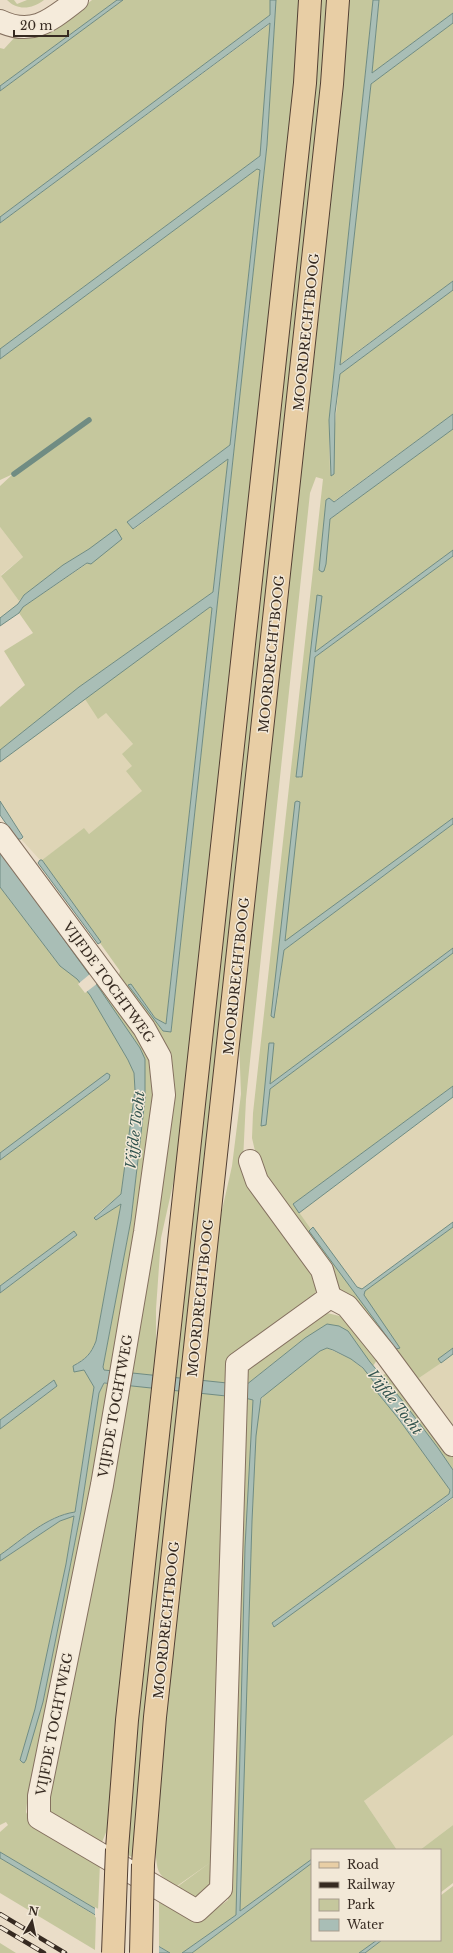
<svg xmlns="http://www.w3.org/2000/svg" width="453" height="1953" viewBox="0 0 453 1953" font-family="'Libre Baskerville',serif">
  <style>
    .farmland { fill: #dfd5b6 }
    .green { fill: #c5c79d }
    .water { fill: #a9beb6; stroke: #708c83 }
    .pier { fill: #eaddc8 }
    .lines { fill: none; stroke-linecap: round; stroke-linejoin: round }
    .stream { stroke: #708c83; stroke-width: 5.5 }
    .minor-casing { stroke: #84705f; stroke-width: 24 }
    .major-casing { stroke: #523f33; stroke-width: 24 }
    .minor { stroke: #f5ebdb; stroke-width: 22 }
    .major { stroke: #e8cea5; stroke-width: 22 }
    .rail-casing { stroke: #362a21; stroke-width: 4.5 }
    .rail { stroke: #f2e8d7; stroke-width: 3; stroke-dasharray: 9; stroke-linecap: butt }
    .major-bridge-casing { stroke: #523f33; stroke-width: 24; stroke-linecap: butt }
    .major-bridge { stroke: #e8cea5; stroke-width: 22 }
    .labels { text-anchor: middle; stroke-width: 3; stroke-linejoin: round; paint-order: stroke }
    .street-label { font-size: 13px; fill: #362a21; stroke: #f2e8d7 }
    .water-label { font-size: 14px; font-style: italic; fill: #32544f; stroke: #f2e8d7 }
  </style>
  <rect width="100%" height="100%" fill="#eaddc8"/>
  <path class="farmland" d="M0 527 23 557 1 575 19 601 18 604 0 618Z
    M98 689 106 713 133 744 132 767 143 791 89 834 84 829 42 860H40L21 839 23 836 0 801V762Z
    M453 1097V1222L362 1289 357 1287 313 1228 311 1229 299 1213Z
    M453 1354V1425L419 1378Z
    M453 1735V1825L420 1850H397L364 1801Z"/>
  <path class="green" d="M7 0H14L17 4 27 0H44C32 9 18 11 7 0Z
    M92 0H117L0 86V48L4 49 15 37 42 35 55 30Z
    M123 0H270V15L0 217V91Z
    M276 0H300L295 76 177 1166 161 1238 156 1309V1351L107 1830 100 1847 50 1813 49 1800 169 1095 117 982 120 971 100 943 101 942 42 860 84 828 89 834 142 791 126 771 132 766 122 754 133 744 106 713 98 719 85 699 210 607 212 608 166 1024 155 1018 131 984 163 1031 171 1032 267 145Z
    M320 0H328L322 83 134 1858 126 1854 136 1729Z
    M348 0H373L329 420 330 474 340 374 453 290V414L333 502 332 500H326L324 530V571L330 519 453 429V550L315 652 322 596 299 778 302 777 315 657 453 556V818L288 940H284L275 1017 284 950 453 824V948L270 1084 274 1043 266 1125 270 1089 453 953V1086L293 1204 311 1229 310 1231 397 1349 364 1295 365 1291 453 1227V1348L438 1359 441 1363 419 1378 443 1412 436 1417 338 1291 262 1181 252 1138 253 1113 323 479 316 477 310 493 246 1099 243 1161 319 1283 314 1296 238 1352 215 1880 192 1901 177 1887 211 1862 177 1886C155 1874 158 1872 155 1848L167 1699 220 1219 232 1166 241 1094 239 1040 333 179Z
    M379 0H453V13L372 73Z
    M271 23 260 156 0 349V223Z
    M453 23V281L339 365 371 84Z
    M257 169 260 170 230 445 127 522 134 529 228 459 213 592 79 687 0 750V707L25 685 4 651 33 633 19 613 23 607 88 563 92 564 89 549 63 565 24 595 19 601 1 576 23 557 0 527V486L13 474 0 480V359Z
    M0 851 147 1044 156 1098 114 1361 109 1371 104 1370 103 1367 131 1220 145 1099V1059L93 993Z
    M0 887 60 966 80 977 128 1060 134 1073 135 1090 121 1194 96 1215V1220L121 1204 96 1341C91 1354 85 1359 73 1366L84 1370 94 1387 75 1512C47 1515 22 1540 0 1555V1429L57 1386 53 1381 0 1420V1293L77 1235 74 1231 0 1286V1160L109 1079 110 1075 107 1074 0 1153Z
    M327 1313 344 1317 379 1357 373 1366 305 1338 246 1385 249 1366 315 1317Z
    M327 1348 351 1359 377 1380 376 1391 398 1418 450 1490 449 1494 272 1623V1625L274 1626 453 1498V1735L364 1801 397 1850H312V1859L240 1911C244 1773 247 1635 253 1497 254 1477 254 1408 264 1395L320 1351Z
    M389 1372 453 1454V1470L418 1421 381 1376Z
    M104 1384H108V1396L51 1701 36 1754 28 1794 26 1812 31 1822 100 1863 98 1910 0 1852V1832L8 1825 6 1822 0 1825V1561L60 1521 74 1515 66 1564 35 1709 20 1760 24 1763 43 1702 60 1618 81 1511 99 1393Z
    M245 1398 253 1400 254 1406 245 1547 236 1915 182 1953H170L159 1946V1897L200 1921 228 1900 241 1415Z
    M453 1825V1883L440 1893V1850H420Z
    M0 1858 96 1916 95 1950 0 1893Z
    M312 1863V1940H377L359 1953H192Z
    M453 1886V1953H365L382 1940H440V1896Z
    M0 1943 16 1953H0Z"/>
  <path class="water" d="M117 0H123L0 91V86Z
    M270 0H276L267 145 171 1032 163 1031 128 985 131 984 155 1018 166 1024 212 608 210 607 0 762V750L79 687 213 592 228 459 133 529 127 522 230 445 260 170 257 169 0 359V349L260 156 270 23 0 223V217L270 15Z
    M373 0H379L372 73 453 13V23L371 84 340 365 453 281V290L340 374 335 413 334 474 331 476 329 420Z
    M453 414V429L330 519 326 564 324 571 322 572 319 570 326 500 329 498 334 502Z
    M116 529 122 539 91 564 87 563 23 607 19 613 0 626V618L18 604 24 595 63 565 89 549Z
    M453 550V556L315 657 302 777H296L317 595 322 596 315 652Z
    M0 801 23 837 21 839H17L0 815Z
    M297 801 300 802 285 941 453 818V824L284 950 274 1018 271 1016 295 802Z
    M0 851 99 988 140 1048 145 1059V1099L131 1220 103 1367 104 1370 246 1385 305 1338 327 1324 339 1326 348 1331 370 1362 401 1399 438 1448 453 1470V1497L274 1627 272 1623 449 1494 450 1490 398 1418 376 1391 374 1382 363 1368 351 1359 333 1350 327 1348 320 1351 261 1398 256 1436 252 1521 240 1911 312 1859V1863L192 1953H182L236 1915 245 1547 253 1400 245 1398 104 1383 99 1393 81 1511 60 1618 43 1702 26 1760 24 1763 22 1762 20 1760 35 1709 66 1564 74 1516 60 1521 0 1561V1555C23 1539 47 1516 75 1512L94 1387 84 1370 74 1372 73 1366C86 1359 91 1354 96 1341L121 1204 96 1220 94 1218 121 1194 135 1090 134 1073 128 1060 90 995 77 979 60 966 0 887Z
    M40 860H42L101 942 98 944 38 863Z
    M453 948V953L270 1089 266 1125 261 1126 269 1043H274L270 1084Z
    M107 1073 110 1075 109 1079 0 1160V1153Z
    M453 1086V1097L299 1213 293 1204Z
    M453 1222V1227L365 1291 364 1295 400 1348 396 1349 309 1231 313 1227 357 1287 362 1289Z
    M74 1231 77 1235 0 1293V1286Z
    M453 1348V1354L441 1363 438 1359Z
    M54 1380 57 1386 0 1429V1420Z
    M0 1852 170 1953H159L0 1858Z
    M377 1940H382L365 1953H359Z"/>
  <path class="pier" d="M90 974 98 983 85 993 78 984Z
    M95 1907 159 1944V1953H155L95 1917Z"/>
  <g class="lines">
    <path class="stream" d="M14 474 89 420"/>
    <g class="minor-casing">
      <path id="minor" d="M0 21C33 37 52 19 77 0
        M0 834 144 1028 160 1057 164 1095 145 1232 102 1485 39 1796V1818L197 1911 221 1889 237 1364 330 1297 347 1306 385 1353 453 1445
        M250 1161 257 1181 322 1270 330 1297"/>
    </g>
    <g class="major-casing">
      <path id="major" d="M117 1849 127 1720 305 83 310 0
        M143 1864 155 1717 332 84 338 0"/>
    </g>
    <use href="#minor" class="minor"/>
    <use href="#major" class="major"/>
    <g class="rail-casing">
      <path id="rail" d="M0 1914 65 1953
        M0 1927 44 1953"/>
    </g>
    <use href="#rail" class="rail"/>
    <g class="major-bridge-casing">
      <path id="major-bridge" d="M113 1953 117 1849
        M141 1953 143 1864"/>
    </g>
    <use href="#major-bridge" class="major-bridge"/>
  </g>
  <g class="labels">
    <g class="street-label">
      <text transform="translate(306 332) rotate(-84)" y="5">MOORDRECHTBOOG</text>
      <text transform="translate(271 654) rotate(-84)" y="5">MOORDRECHTBOOG</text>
      <text transform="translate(236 976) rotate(-84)" y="5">MOORDRECHTBOOG</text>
      <text transform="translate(109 982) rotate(54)" y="5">VIJFDE TOCHTWEG</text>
      <text transform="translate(200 1298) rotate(-84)" y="5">MOORDRECHTBOOG</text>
      <text transform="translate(115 1406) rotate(-80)" y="5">VIJFDE TOCHTWEG</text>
      <text transform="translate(166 1620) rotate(-84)" y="5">MOORDRECHTBOOG</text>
      <text transform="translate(54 1724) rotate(-79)" y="5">VIJFDE TOCHTWEG</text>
    </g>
    <g class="water-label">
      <text transform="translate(135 1130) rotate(-83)" y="5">Vijfde Tocht</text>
      <text transform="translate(395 1402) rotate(52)" y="5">Vijfde Tocht</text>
    </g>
  </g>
  <rect x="311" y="1849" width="130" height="92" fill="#f2e8d7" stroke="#a79c8e"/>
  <rect x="319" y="1862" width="20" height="6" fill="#e8cea5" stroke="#a79c8e"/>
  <text x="347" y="1869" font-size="12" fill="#362a21">Road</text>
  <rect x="319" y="1882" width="20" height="6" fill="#362a21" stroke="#a79c8e"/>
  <text x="347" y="1889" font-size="12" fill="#362a21">Railway</text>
  <rect x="319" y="1899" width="20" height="12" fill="#c5c79d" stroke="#a79c8e"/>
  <text x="347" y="1909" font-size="12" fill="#362a21">Park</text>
  <rect x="319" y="1919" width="20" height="12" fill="#a9beb6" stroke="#a79c8e"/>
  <text x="347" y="1929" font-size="12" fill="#362a21">Water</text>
  <g transform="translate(32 1921) rotate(9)" stroke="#f2e8d7" stroke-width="3" paint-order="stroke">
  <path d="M0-3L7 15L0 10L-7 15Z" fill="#362a21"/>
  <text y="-6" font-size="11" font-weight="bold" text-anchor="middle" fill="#362a21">N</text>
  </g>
  <path d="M14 30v6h54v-6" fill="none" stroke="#362a21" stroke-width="2"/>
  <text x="20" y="30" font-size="12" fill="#362a21" stroke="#f2e8d7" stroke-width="3" paint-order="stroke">20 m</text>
</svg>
